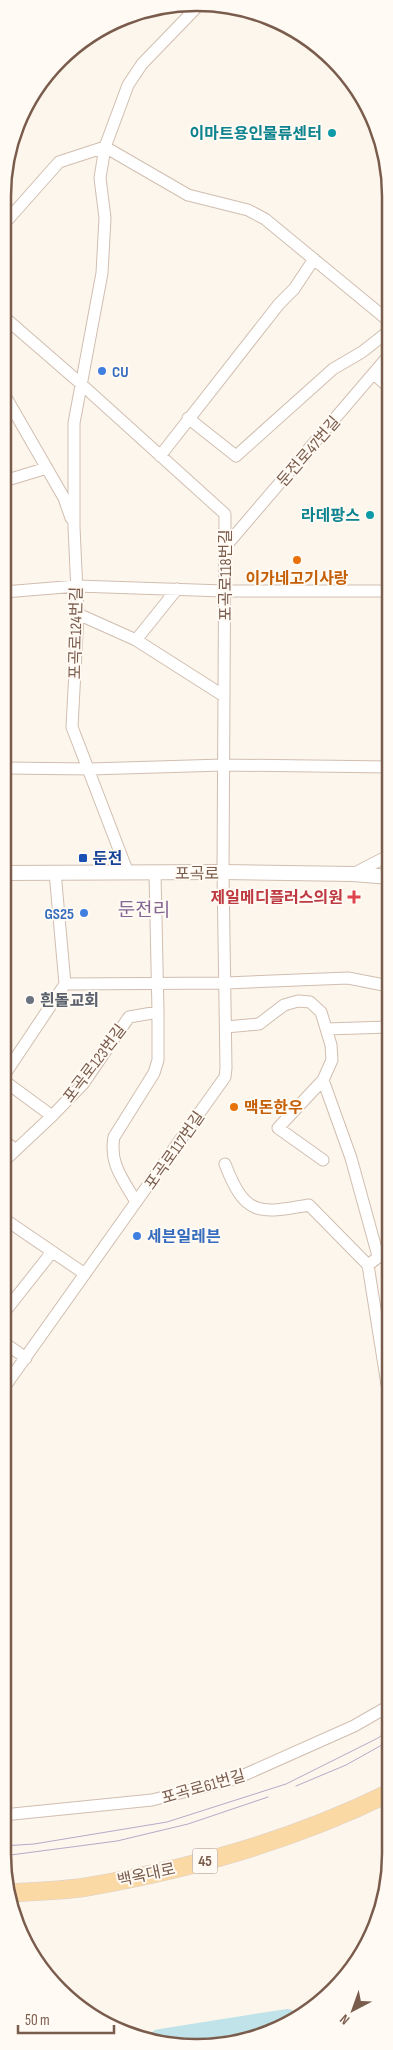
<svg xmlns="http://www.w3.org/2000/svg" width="393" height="2050" viewBox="0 0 393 2050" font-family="'Sofia Sans Condensed','Noto Sans KR',sans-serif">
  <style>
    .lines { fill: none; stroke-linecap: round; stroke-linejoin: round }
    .river { stroke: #bfe3e8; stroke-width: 24 }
    .minor-casing { stroke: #d1beb0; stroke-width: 13 }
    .tertiary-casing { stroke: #d1beb0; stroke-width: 16 }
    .primary-casing { stroke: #dad1cd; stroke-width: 19 }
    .minor { stroke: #fff; stroke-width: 11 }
    .tertiary { stroke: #fff; stroke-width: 14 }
    .primary { stroke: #fbd9a5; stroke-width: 18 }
    .tram { stroke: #b9a8c9; stroke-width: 1 }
    .culture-dot { fill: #0f9aa8; stroke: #fffaf3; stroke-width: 2 }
    .shop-dot { fill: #3f7fe0; stroke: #fffaf3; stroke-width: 2 }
    .food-dot { fill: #e8710a; stroke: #fffaf3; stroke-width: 2 }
    .transit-dot { fill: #1a4fb4; stroke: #fffaf3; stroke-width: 2 }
    .health-dot { fill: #e0444e; stroke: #fffaf3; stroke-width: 2 }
    .worship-dot { fill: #6b7280; stroke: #fffaf3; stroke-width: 2 }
    .labels { text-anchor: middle; stroke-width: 4; stroke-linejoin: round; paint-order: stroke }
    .shield { fill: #fffaf3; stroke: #a28b7f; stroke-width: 1 }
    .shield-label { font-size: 15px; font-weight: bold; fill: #7a5c4d }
    .culture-label { font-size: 16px; font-weight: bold; fill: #0d838f; stroke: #fffaf3; text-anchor: end }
    .shop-label { font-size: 16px; font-weight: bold; fill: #366cbe; stroke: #fffaf3; text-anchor: start }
    .street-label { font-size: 16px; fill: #7a5c4d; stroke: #fffaf3 }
    .food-label { font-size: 16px; font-weight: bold; fill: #c56008; stroke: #fffaf3 }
    .transit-label { font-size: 16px; font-weight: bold; fill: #164399; stroke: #fffaf3; text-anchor: start }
    .health-label { font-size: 16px; font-weight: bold; fill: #be3a42; stroke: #fffaf3; text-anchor: end }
    .worship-label { font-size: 16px; font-weight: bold; fill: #5b616d; stroke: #fffaf3; text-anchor: start }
    .quarter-label { font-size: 19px; fill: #846695; stroke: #fffaf3 }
    .rim { fill: none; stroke: #7a5c4d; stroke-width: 2.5 }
  </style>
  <rect width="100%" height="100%" fill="#fdf6ec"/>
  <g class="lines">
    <path class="river" d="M160 2041 287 2021"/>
    <g class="minor-casing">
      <path id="minor" d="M4 224 59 162 105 147 128 85 142 64 198 6
        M374 374 390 388
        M4 394 64 498 71 518
        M188 418 236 456 333 369 362 352 385 334H390
        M160 456 279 304 294 289 314 259
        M4 481 47 468
        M225 547 390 354
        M4 592 77 586 224 591H390
        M78 614 136 640 224 696
        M136 640 177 589
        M4 768 90 769 223 765 390 767
        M128 873 72 727 78 614 74 527V423L102 273 105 218 100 178 105 147 188 195 248 210 265 219 390 322
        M353 874 384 858 390 852
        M65 984 226 983 348 978 389 986
        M226 1027 259 1024 284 1005 298 1001 310 1002 321 1012 331 1045 332 1060 323 1080 278 1128 323 1160
        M326 1029 389 1027
        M3 1077 65 984 55 872
        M3 1080 52 1116
        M323 1080 351 1158 378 1256
        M3 1140 16 1150
        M3 1162 52 1116 83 1084 129 1017 158 1012 155 873
        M225 1164C245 1216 258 1214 309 1205L368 1265
        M136 1202C123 1179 109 1164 114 1137L154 1073 158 1060V1012
        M3 1218 85 1274
        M3 1314 52 1252
        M3 1342 26 1358
        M3 1389 225 1077 226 1068 223 872 225 514 80 383 4 317
        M389 1397 368 1265 389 1249
        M3 1815 152 1800 235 1779 354 1726 389 1706"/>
    </g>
    <g class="tertiary-casing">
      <path id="tertiary" d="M3 873 223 872 353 874 390 877"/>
    </g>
    <g class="primary-casing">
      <path id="primary" d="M10 1893C35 1891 61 1891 86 1887 191 1869 294 1840 389 1793"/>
    </g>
    <use href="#minor" class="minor"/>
    <use href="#tertiary" class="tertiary"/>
    <use href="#primary" class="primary"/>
    <path class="tram" d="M296 1786 346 1765 389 1741
      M3 1846 34 1844 167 1822 286 1784 378 1738 389 1730
      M3 1856 117 1841 188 1824 268 1797"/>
  </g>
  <g class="culture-dot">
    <circle cx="332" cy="133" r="5"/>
    <circle cx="370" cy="515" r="5"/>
  </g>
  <g class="shop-dot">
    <circle cx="102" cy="371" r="5"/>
    <circle cx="84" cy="913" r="5"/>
    <circle cx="137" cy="1236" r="5"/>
  </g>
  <g class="food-dot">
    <circle cx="297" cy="560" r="5"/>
    <circle cx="234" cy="1107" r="5"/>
  </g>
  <rect class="transit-dot" x="78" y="853" width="10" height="10" rx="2.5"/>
  <path class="health-dot" d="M351.5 889.5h5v5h5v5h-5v5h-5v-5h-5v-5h5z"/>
  <circle class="worship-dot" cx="30" cy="1000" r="5"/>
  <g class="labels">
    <rect class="shield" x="192.5" y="1848.5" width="25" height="25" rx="4"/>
    <g class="shield-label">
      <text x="205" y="1866">45</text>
    </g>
    <g class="culture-label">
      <text x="322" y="139">이마트용인물류센터</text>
      <text x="360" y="521">라데팡스</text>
    </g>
    <g class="shop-label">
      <text x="112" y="377">CU</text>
      <text x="74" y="919" text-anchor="end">GS25</text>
      <text x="147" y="1242">세븐일레븐</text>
    </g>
    <g class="street-label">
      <text transform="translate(308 451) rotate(-49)" y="6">둔전로47번길</text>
      <text transform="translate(225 575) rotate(-90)" y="6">포곡로118번길</text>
      <text transform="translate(75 633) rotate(-89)" y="6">포곡로124번길</text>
      <text x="197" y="879">포곡로</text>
      <text transform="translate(94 1063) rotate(-53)" y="6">포곡로123번길</text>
      <text transform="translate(174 1150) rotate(-55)" y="6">포곡로117번길</text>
      <text transform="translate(203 1786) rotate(-16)" y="6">포곡로61번길</text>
      <text transform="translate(146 1874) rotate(-12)" y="6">백옥대로</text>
    </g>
    <g class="food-label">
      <text x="297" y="584">이가네고기사랑</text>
      <text x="244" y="1113" text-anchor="start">맥돈한우</text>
    </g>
    <g class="transit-label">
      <text x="93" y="864">둔전</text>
    </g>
    <g class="health-label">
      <text x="343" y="903">제일메디플러스의원</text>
    </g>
    <g class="worship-label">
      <text x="40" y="1006">흰돌교회</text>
    </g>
    <g class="quarter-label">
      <text x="144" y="916">둔전리</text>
    </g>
  </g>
  <path d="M0 0H393V2050H0ZM196 11H197A185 185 0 0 1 382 196V1854A185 185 0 0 1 197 2039H196A185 185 0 0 1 11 1854V196A185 185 0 0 1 196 11Z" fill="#fffaf3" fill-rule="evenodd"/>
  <path class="rim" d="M196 11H197A185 185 0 0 1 382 196V1854A185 185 0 0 1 197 2039H196A185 185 0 0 1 11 1854V196A185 185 0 0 1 196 11Z"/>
  <g transform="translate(353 2010) rotate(221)" stroke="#fffaf3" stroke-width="4" paint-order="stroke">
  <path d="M0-4L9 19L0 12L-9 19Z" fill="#7a5c4d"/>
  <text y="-8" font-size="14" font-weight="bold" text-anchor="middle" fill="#7a5c4d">N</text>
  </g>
  <path d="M18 2025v8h96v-8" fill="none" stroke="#7a5c4d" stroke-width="2.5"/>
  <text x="25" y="2025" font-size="15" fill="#7a5c4d" stroke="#fffaf3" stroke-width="4" paint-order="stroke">50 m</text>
</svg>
